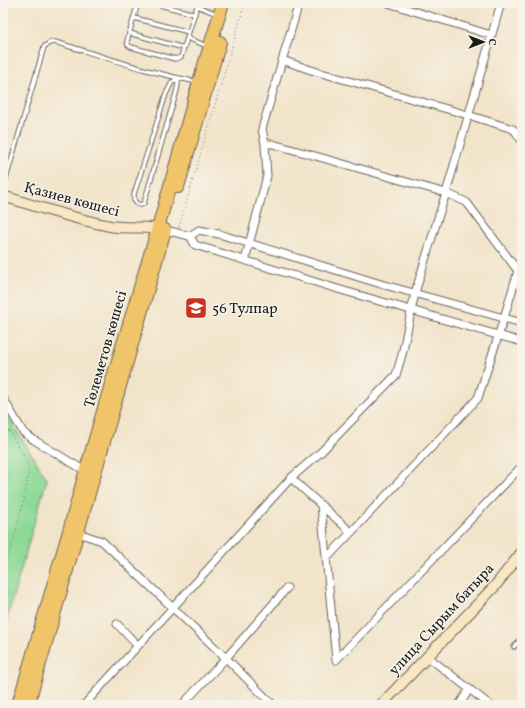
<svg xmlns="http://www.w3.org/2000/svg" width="525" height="708" viewBox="0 0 525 708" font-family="Vollkorn,serif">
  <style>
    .green { fill: #8dd997; stroke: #547a5a }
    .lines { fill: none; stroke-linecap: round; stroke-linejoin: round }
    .lane-casing { stroke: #676259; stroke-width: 5.5 }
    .street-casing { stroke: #676259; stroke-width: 9 }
    .secondary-casing { stroke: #676259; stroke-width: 12 }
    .primary-casing { stroke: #676259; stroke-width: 14 }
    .path { stroke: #676259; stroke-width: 1; stroke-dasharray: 1 3; stroke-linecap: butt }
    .lane { stroke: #fff; stroke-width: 3.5 }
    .street { stroke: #fff; stroke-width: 7 }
    .secondary { stroke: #f9e7c3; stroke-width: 10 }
    .primary { stroke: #f0c469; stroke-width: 12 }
    .labels { text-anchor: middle; stroke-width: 3; stroke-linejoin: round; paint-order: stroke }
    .street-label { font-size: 15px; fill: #1c1c1c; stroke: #f7f3e8 }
    .poi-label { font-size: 15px; fill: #1c1c1c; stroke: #f7f3e8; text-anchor: start }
  </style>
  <rect width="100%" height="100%" fill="#f7f3e8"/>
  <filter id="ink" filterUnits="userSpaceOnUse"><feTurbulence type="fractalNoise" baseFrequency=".025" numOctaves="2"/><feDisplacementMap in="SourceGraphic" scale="8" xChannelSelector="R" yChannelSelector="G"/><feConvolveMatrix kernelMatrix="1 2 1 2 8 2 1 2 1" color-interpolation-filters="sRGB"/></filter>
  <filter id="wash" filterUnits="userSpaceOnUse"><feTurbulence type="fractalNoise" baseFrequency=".012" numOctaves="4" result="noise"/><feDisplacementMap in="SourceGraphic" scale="16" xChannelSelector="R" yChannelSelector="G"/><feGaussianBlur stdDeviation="0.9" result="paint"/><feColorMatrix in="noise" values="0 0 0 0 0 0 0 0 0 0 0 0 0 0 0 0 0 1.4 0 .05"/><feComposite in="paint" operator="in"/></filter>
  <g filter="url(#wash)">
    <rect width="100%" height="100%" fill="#f2e4ca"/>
    <path class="green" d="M3 409 47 479 3 632Z"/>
  </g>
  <g filter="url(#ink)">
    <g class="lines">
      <g class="lane-casing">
        <path id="lane" d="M138 3 127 41 128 45 131 47 175 59 181 57 198 3
          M152 3 195 14
          M197 6 217 14
          M134 18 189 32
          M129 33 184 48
          M187 38 207 46
          M178 79V84L177 90 144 203 141 205 137 204 134 200V194L166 94 172 82Z
          M3 189 44 47 49 43 55 42C102 56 149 73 198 82
          M514 647 522 637"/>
      </g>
      <g class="street-casing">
        <path id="street" d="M388 3 491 35
          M519 3 522 7
          M282 60 311 70 468 115 513 129 515 131 522 141
          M265 144 262 129 299 3
          M165 230 190 236 195 245 341 290 522 342
          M190 236 199 230 219 234 381 284 522 323
          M245 260 267 176 265 144H273L446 193 466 202 468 204 518 271 504 318 478 398 326 559
          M3 398 23 432 34 440 82 469 85 473
          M291 478 351 532
          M321 505 336 660
          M78 533 102 541 226 658 273 705
          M117 624 138 646
          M428 657 490 705
          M336 660 522 466
          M84 705 291 478 322 451 396 375 402 355 415 293 437 221 446 193 501 3
          M182 705 226 658 287 588
          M459 705 469 690"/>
      </g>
      <g class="secondary-casing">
        <path id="secondary" d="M3 196C38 207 74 219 110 226 128 229 147 226 165 230
          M381 705 495 586 522 552"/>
      </g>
      <g class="primary-casing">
        <path id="primary" d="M178 187 220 42
          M18 705 69 531 85 473 116 367 158 228 199 82 223 3
          M28 705 165 230"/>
      </g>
      <path class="path" d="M179 227 245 3
        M3 421 26 459 29 473 25 496 13 541 3 571"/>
      <use href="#lane" class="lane"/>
      <use href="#street" class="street"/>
      <use href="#secondary" class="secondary"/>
      <use href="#primary" class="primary"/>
    </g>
  </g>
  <defs>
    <g id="school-square" transform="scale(1.15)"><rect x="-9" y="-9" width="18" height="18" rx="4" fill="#c8321e" stroke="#f7f3e8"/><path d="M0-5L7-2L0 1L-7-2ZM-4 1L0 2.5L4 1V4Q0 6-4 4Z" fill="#fff"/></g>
  </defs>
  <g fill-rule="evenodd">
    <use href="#school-square" x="196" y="308"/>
  </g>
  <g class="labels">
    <g class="street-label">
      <text transform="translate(72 199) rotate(15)" y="5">Қазиев көшесі</text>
      <text transform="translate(105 349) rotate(-74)" y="5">Төлеметов көшесі</text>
      <text transform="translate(441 619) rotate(-47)" y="5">улица Сырым батыра</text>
    </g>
    <g class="poi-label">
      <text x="212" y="313">56 Тулпар</text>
    </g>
  </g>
  <rect width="525" height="708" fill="none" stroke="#f7f3e8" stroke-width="16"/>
  <g transform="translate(483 42) rotate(90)" stroke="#f7f3e8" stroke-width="3" paint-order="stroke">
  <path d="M0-3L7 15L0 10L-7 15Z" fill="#1c1c1c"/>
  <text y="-6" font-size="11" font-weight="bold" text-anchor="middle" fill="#1c1c1c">С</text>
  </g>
</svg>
